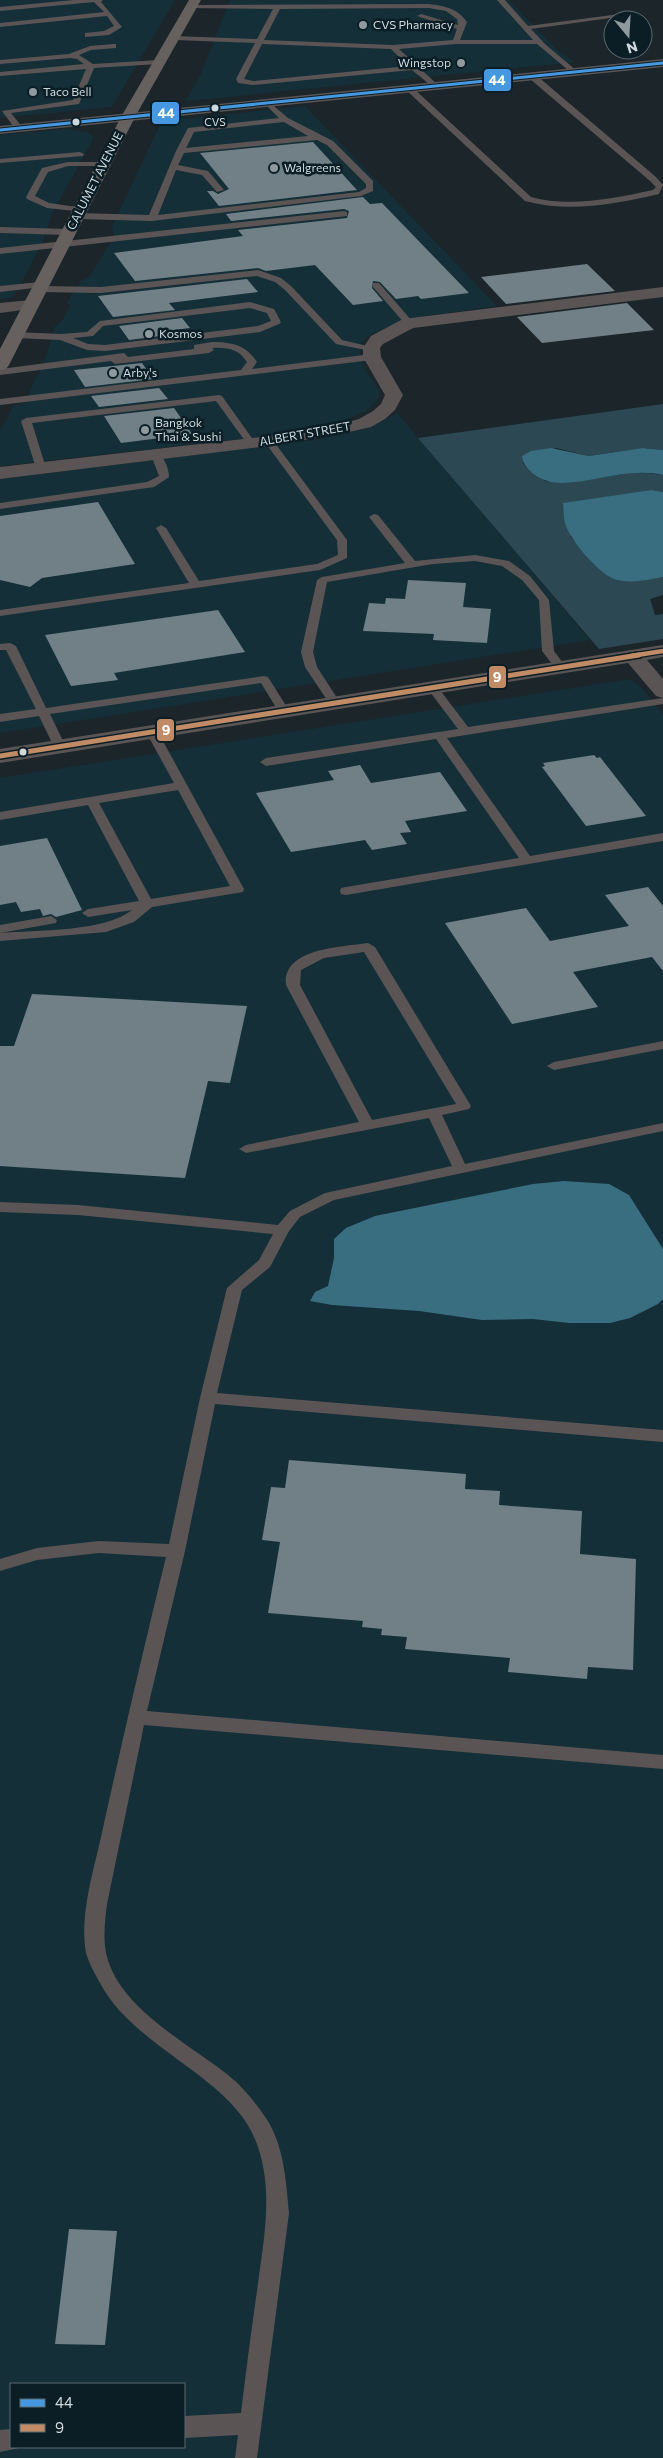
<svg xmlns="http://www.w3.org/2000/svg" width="663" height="2458" viewBox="0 0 663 2458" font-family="Commissioner,sans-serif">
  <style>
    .built { fill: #152f38; fill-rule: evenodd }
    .green { fill: #2c4853 }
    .water { fill: #396d80 }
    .building { fill: #708086 }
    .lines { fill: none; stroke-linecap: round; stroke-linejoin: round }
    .service { fill: #5a5554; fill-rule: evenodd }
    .minor { fill: #5a5554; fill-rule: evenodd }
    .tertiary { fill: #5a5554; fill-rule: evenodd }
    .secondary { fill: #66605e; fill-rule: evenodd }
    .bus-1-casing { stroke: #0b1e26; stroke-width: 5 }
    .bus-2-far1-casing { stroke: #0b1e26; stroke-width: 7 }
    .bus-2-casing { stroke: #0b1e26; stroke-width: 8 }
    .bus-1 { stroke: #4699e1; stroke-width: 3 }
    .bus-2-far1 { stroke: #c18c65; stroke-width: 4.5 }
    .bus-2 { stroke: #c18c65; stroke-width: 5 }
    .poi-dot { fill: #8f9a9f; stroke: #0b1e26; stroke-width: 2 }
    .bus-dot { fill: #ced9de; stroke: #0b1e26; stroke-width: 2 }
    .labels { text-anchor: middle; stroke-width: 5; stroke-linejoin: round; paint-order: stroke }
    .far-bus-label { font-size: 11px; fill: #ced9de; stroke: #0b1e26 }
    .far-poi-label { font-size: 12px; fill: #ced9de; stroke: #0b1e26; text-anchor: start }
    .far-street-label { font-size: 12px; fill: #ced9de; stroke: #0b1e26 }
    .line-badge { stroke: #0b1e26; stroke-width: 2 }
    .badge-label { font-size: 14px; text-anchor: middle; font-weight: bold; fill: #fff }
  </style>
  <rect width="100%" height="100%" fill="#1b252a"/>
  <path class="built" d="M0 0H175L112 107 0 118Z
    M230 0H509L557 50 575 62 188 101 186 100 200 76Z
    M305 106 497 306 411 318 370 335 361 343 360 354 364 367 379 391V398L366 411 336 424 277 435 0 466V431L14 405 24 404 47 354 55 326 62 321 70 306 67 302 81 281 89 277 114 237 112 226 162 121Z
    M68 129 87 132 91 134 93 139 52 214 44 239 14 297 0 300V135Z
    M397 413 590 640 0 733V479L321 439 371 427Z
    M630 679 642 688 663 714V2458H0V778ZM11 2384H184V2447H11Z"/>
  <path class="green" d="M663 404V450L642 448 589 456 556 448 523 463 529 470 545 481 559 483 638 472 663 475V492L652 490 570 536C604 574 608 588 663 577V595L650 599 655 615 663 614V639L599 649 418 438Z"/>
  <path class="water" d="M551 448 589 456 642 448 663 450V475C628 467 594 483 560 483 544 483 524 472 522 456L531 451Z
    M652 490 663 492V577C648 580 627 585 612 578 598 572 571 541 566 526 563 519 564 510 563 503Z
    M564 1181 609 1184 629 1195 663 1249V1299L658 1304 630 1318 610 1323H569L533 1319 482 1320 419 1311 332 1305 310 1301 315 1292 328 1286 334 1258V1239L346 1228 375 1216 533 1184Z"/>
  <path class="building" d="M313 142 357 190 219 206 207 191H213L218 194 229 189 200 153Z
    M363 197 370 204 382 203 469 293 421 299 418 296 396 299 380 282 373 281 372 288 383 301 353 305 315 265 266 271 258 268 135 281 114 253 243 236 238 230 347 218 349 211 344 209 231 221 226 214Z
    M587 264 615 291 506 304 481 277Z
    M247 279 258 292 169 303 175 310 113 317 98 296Z
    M627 303 654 330 542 343 517 317Z
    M182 318 190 328 166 331 168 335 129 340 119 326Z
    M142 363 153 379 85 387 74 370Z
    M159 388 168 399 99 407 91 396Z
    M174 408 192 434 121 443 104 416Z
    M98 502 135 564 42 578 30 587 0 580V516Z
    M408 580 466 583 463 607 491 609 487 643 433 640 434 634 363 631 369 603 385 604 386 598 405 599Z
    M218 610 245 652 114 673 118 680 71 686 45 635Z
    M594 755 597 758 600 757 646 816 586 826 542 767 545 766 543 763Z
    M360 765 371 783 440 772 467 811 405 821 411 832 400 833 407 844 372 850 365 840 291 852 256 793 334 780 328 771Z
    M47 838 82 910 56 917 51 914 43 916 40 909 21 912 16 902 0 905V846Z
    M648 887 663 906V971L652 957 573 972 598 1007 512 1024 445 923 526 908 550 941 629 926 605 895Z
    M32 994 247 1006 230 1083 208 1081 185 1178 0 1166V1046H14Z
    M289 1460 466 1474 465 1489 500 1491 499 1505 582 1511 580 1554 636 1559 633 1670 588 1667 587 1679 508 1672 510 1658 405 1649 407 1637 381 1635 382 1629 362 1627 363 1621 268 1613 280 1542 262 1540 271 1487 285 1488Z
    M69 2229 117 2231 105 2345 55 2344Z"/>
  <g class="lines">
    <path class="service" d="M74 0H103L101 2 122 27 109 35 85 37V33L104 31 114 26 107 16 0 27V23L104 12 94 2 0 11V7Z
      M497 0H505L528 26 635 12 639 14 531 29 546 45 577 71V75H574L537 44H456L399 49 438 85V89H435L412 70 253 85 238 83 236 79 255 43 174 40 170 38 174 36 257 39 273 9 189 8 191 5 429 4C445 6 457 8 467 22L460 40H533ZM429 8 446 11 457 19 458 25 421 14 417 16 457 29 453 40 393 45 264 40 280 9ZM262 44 391 49 408 66 253 81 244 79Z
      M113 44H116V48L91 50 79 55 93 64 159 60 163 62 159 64 94 68 79 104 11 113 23 128 22 130H16L2 111 73 100 86 69 0 76V72L84 64 77 59 70 58 0 64V60L69 54 90 46Z
      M530 75H536L656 177 663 185 659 194C616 204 568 213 525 201L405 89 412 87 531 197C570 208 615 198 653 190L656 187 650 181 530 79Z
      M268 101 288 118 333 141 373 181V191L361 196 152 221 78 219 74 216 78 213 149 215 176 151 188 128 279 118 264 103ZM284 122 308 136 186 148 194 132ZM317 140 327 145 366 184V188L359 192 158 215 176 170 202 175 217 192 224 190 208 171 178 165 184 153Z
      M80 152 84 154 83 156 0 163V159Z
      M68 162H104L108 164 104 166H68L48 172 35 196 49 203 84 208V212L47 208 27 199 26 197 42 168Z
      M344 211 347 212V216L0 254V248Z
      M0 227 69 229 73 232 69 235 0 233Z
      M258 270 281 278 291 286 342 340 376 348 371 351 336 344 285 290 275 282 257 276 101 293 38 292 34 288 0 292V286L40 282 43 283V286L101 287Z
      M373 283H379L412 321V325H406L373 287Z
      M250 302 274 309 281 322 279 324 260 332 105 351 87 350 60 340 15 338 10 335 15 332 61 334 87 332 100 321ZM250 308 267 313 271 321 258 326 105 345 88 344 73 338 93 336 103 326Z
      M212 342C232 342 246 345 257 362L252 369 372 354 377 357 372 360 0 405V399L241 370 247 362C239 349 227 347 212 348L214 350 209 353 115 364 111 361 0 375V369L124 353 128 357 194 349V345Z
      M219 395 222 396 254 441V445H248L216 401 32 423 46 468 41 471 36 468 21 421 26 418Z
      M269 438 272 439 347 540V558L320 570 0 616V610L189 583 156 528 161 525 166 528 199 581 317 564 338 555 337 540 264 441Z
      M156 452C164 455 169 469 169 477L154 487 0 509V503L147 482 159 476 151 455Z
      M374 514 378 515 415 561 475 555 509 561 530 576 549 600 554 651 566 667 564 669H556L542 651 539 600 522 580 502 566 475 561 433 564 327 582 313 652 317 667 341 704 335 707 331 706 305 667 301 652 317 580 322 577 405 563 369 517Z
      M10 643 16 646 46 708 264 676 268 677 290 712 284 715 280 714 261 683 50 714 66 747 60 751 54 747 39 716 0 722V714L36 709 6 650H0V644Z
      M433 685 437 686 468 727 663 698V704L447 738 530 856 663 833V841L346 895 341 894 340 891 341 888 346 887 519 858 436 739 266 766 260 762 266 758 458 729 427 688Z
      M152 728 158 732 244 889 243 892 152 907 134 922 106 932 0 941V933C36 930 105 932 132 910L88 917 82 913 88 909 139 901 88 805 0 820V812L174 783 146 732ZM178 790 230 886 151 899 99 803Z
      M51 916 57 920 56 923 0 933V925Z
      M368 943 375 947 471 1106 469 1109 442 1115 465 1164 663 1123V1131L334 1200 300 1217 289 1231 270 1267 242 1290 217 1393 663 1430V1442L215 1404 185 1551 147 1711 663 1755V1769L144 1725 107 1904C105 1920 103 1937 106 1953 118 2008 188 2043 228 2075 243 2087 255 2102 266 2118 284 2146 286 2180 289 2213L257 2458H235L238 2435 184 2438V2416L241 2413C246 2372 251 2332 257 2291 263 2243 274 2194 258 2147 236 2077 136 2051 100 1983 95 1974 89 1963 86 1953 79 1913 95 1867 103 1828 123 1737 144 1647 166 1557L99 1553 37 1560 0 1571V1559L37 1548 99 1541 169 1544 200 1398 227 1288 259 1260 273 1234 78 1215 0 1212V1202L78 1205 278 1225 290 1211 325 1193 452 1166 429 1118 246 1153 239 1149 246 1145 359 1122 286 985C282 948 342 947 368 943ZM364 952 456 1104 372 1120 300 985 301 970 324 958Z
      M663 1041V1049L554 1070 547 1066 554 1062Z
      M11 2429V2447L19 2448 0 2452V2430Z"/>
    <path class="minor" d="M663 287V297L413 328 383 344 380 348 381 357 403 395 395 410 385 419 371 427 345 433 269 446 0 479V467L269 436 345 423 359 419 373 411 381 404 385 395 363 357V348L371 336 403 319Z
      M31 300 37 302 39 305 37 308 0 313V303Z
      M663 645V657L647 660 663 679V698L656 696 628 663 0 763V749Z"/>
    <path class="tertiary" d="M663 59V67L0 134V126Z"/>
    <path class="secondary" d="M189 0H201L135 117 9 365 6 369 0 370V349L121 117Z"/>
    <g class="bus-1-casing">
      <path id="bus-1" d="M0 130 663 63"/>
    </g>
    <g class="bus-2-far1-casing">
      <path id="bus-2-far1" d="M631 656 663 651"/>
    </g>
    <g class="bus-2-casing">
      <path id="bus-2" d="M0 756 639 655"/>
    </g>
    <use href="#bus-1" class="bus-1"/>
    <use href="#bus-2-far1" class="bus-2-far1"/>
    <use href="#bus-2" class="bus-2"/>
  </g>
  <g class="poi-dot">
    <circle cx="363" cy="25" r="5"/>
    <circle cx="461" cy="63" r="5"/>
    <circle cx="33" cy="92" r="5"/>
    <circle cx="274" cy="168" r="5"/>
    <circle cx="149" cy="334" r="5"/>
    <circle cx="113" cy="373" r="5"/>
    <circle cx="145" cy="430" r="5"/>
  </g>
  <g class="bus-dot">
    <circle cx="215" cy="108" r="4.5"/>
    <circle cx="76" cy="122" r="4.5"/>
    <circle cx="23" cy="752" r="4.5"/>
  </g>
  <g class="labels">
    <g class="far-bus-label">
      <text x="215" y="126">CVS</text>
    </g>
    <g class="far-poi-label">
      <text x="373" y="29">CVS Pharmacy</text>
      <text x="451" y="67" text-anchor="end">Wingstop</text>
      <text x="43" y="96">Taco Bell</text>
      <text x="284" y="172">Walgreens</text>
      <text x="159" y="338">Kosmos</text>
      <text x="123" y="377">Arby's</text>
      <text x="155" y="427">Bangkok<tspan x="155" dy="14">Thai &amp; Sushi</tspan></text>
    </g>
    <g class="far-street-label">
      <text transform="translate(95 181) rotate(-63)" y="4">CALUMET AVENUE</text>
      <text transform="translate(305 434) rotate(-10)" y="4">ALBERT STREET</text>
    </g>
  </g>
  <g class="line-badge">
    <rect x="483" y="68" width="29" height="24" rx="5" fill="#4699e1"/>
    <rect x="151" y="101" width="29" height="24" rx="5" fill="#4699e1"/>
    <rect x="488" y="665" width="19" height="24" rx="5" fill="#c18c65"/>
    <rect x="156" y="718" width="19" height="24" rx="5" fill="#c18c65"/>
  </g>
  <g class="badge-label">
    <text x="497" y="85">44</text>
    <text x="166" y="118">44</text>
    <text x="497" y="682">9</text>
    <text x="166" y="735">9</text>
  </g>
  <rect x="10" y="2383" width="175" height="65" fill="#0b1e26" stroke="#596970"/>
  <rect x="20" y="2399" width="25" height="8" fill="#4699e1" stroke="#596970"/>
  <text x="55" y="2408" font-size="15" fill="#ced9de">44</text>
  <rect x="20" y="2424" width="25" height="8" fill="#c18c65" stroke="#596970"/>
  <text x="55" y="2433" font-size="15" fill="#ced9de">9</text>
  <g transform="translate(628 35) rotate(162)"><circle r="24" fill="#0b1e26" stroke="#596970"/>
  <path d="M0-4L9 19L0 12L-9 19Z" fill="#8f9a9f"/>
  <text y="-8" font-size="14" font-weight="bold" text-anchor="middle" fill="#ced9de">N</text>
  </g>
</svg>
